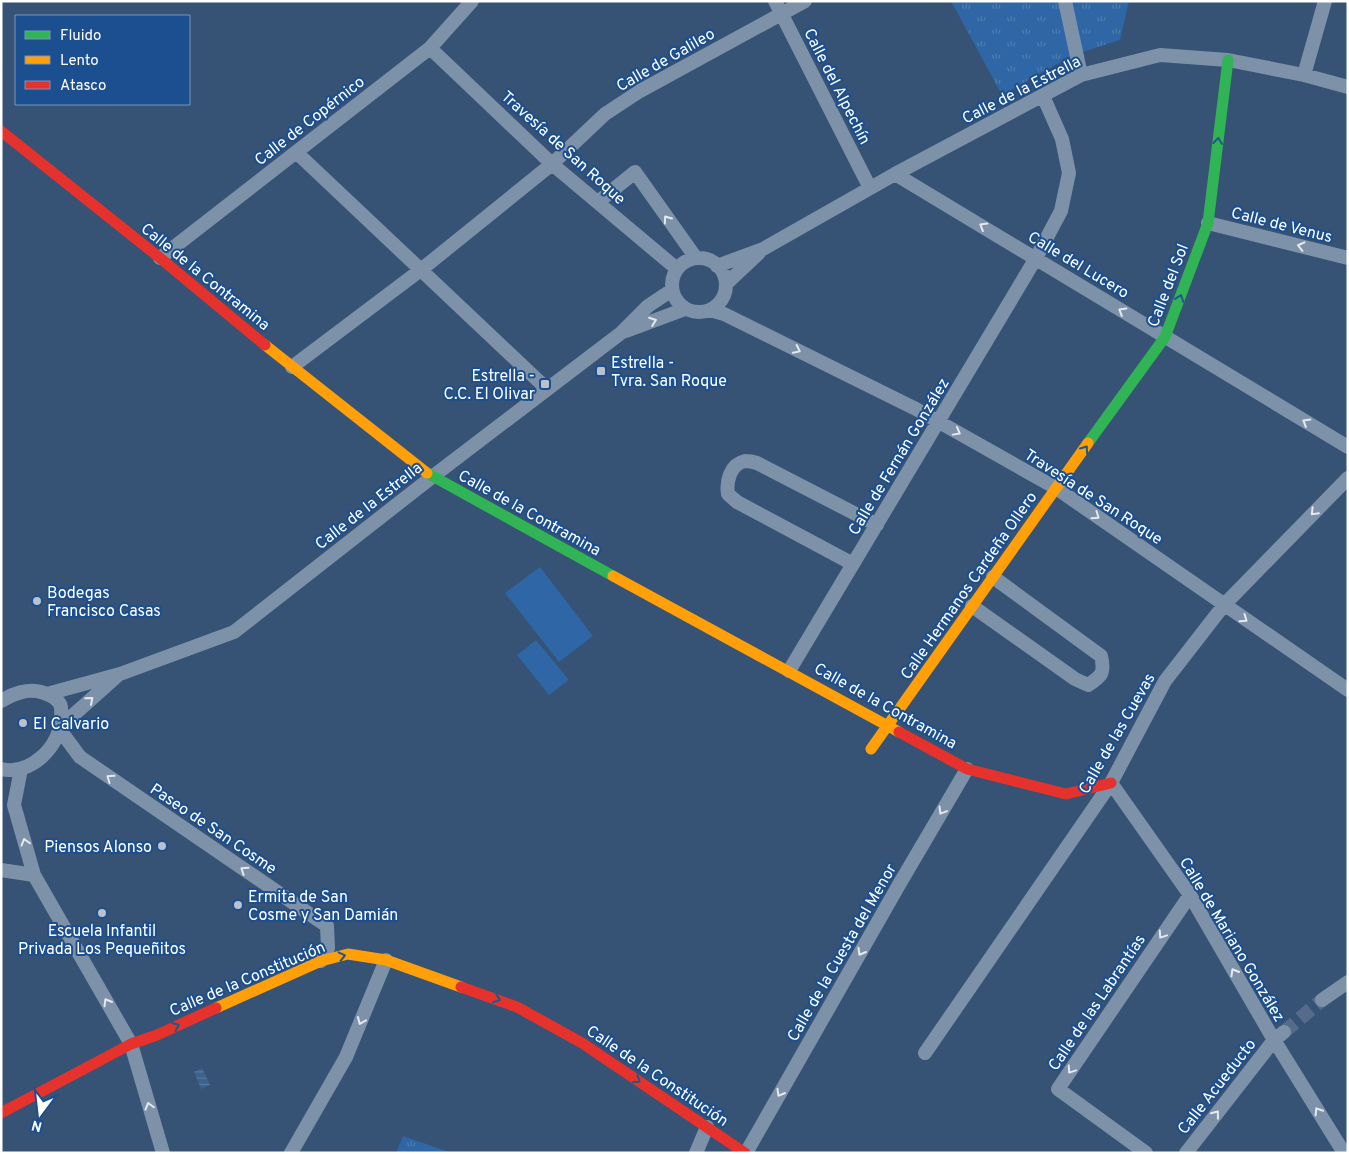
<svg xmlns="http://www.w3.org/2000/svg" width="1349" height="1154" viewBox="0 0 1349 1154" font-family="Overpass,sans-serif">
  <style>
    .park { fill: url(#park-tufts) }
    .pitch { fill: #2f66a5 }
    .water { fill: url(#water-rules) }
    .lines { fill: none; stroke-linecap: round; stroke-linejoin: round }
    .street-tunnel { stroke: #546c89; stroke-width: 14; stroke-dasharray: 14 7; stroke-linecap: butt }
    .street { stroke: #7d92a8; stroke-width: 14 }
    .fast { stroke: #30b455; stroke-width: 11 }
    .slow { stroke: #ff9f0a; stroke-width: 11 }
    .jam { stroke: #e5322d; stroke-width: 11 }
    .oneway { stroke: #1d5989 }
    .oneway2 { stroke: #e5e9ee }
    .poi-dot { fill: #b9c2ce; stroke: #1b4f8f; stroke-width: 2 }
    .labels { text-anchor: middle; stroke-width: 4; stroke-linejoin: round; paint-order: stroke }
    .street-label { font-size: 16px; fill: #fff; stroke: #1b4f8f }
    .poi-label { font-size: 16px; fill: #fff; stroke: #1b4f8f; text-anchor: start }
  </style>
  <defs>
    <pattern id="park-tufts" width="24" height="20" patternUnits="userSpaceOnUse" patternTransform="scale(1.25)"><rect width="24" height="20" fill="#2f66a5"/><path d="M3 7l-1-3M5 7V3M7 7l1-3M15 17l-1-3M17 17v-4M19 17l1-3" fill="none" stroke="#4e7db2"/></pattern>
    <pattern id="water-rules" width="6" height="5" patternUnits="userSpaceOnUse" patternTransform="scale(1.25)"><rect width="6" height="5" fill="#3b618d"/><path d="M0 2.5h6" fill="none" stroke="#58799e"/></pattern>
  </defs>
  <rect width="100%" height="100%" fill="#365274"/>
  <path class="park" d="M951 1H1129L1120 40 1073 55 1002 95Z
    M403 1136 452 1153H396Z"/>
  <path class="pitch" d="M540 567 593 636 559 662 505 593Z
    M536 640 569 680 549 695 517 655Z"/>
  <path class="water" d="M202 1068 210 1085 201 1089 194 1072Z"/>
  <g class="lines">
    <path class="street-tunnel" d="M1284 1032 1322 1000"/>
    <path class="street" d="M775 1 870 188
      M1065 1 1081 75
      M430 48 552 164 677 269
      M1304 75 1325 1
      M296 152 547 389
      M895 174 1348 447
      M598 202 635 172 696 258
      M1208 223 1348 258
      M160 258 430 48 472 1
      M672 285a27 27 0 1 1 54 0a27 27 0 1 1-54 0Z
      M717 266 763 249 895 174 1081 75 1160 55 1228 60 1304 75 1348 87
      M726 284 759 253
      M710 310 724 314 916 409 1056 488 1348 690
      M626 331 685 309
      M292 367 422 269 552 164 605 114 640 91 805 1
      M853 564 737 502 728 494C726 482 730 464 745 461 749 461 754 462 757 463L877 525
      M972 606 1075 679 1088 685C1102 676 1105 673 1101 656L993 577
      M789 671 1036 258 1061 211 1069 173 1062 139 1043 96
      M47 694 120 674 234 632 432 477 621 333 648 306 672 290
      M1 701C12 694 28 688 41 692 48 694 56 697 60 704 62 708 61 714 61 719 60 747 30 776 1 769
      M60 727 117 676
      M60 730 80 757 327 926 328 948 321 961
      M21 769 14 805 34 875 131 1044 163 1153
      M1111 783 1190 895 1274 1040 1344 1153
      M1 870 34 875
      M1322 1000 1348 982
      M925 1053 1111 783 1165 681 1224 605 1348 478
      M291 1153 346 1057 386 960
      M696 1153 707 1127
      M746 1153 900 883 967 769
      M1146 1153 1058 1089 1190 895
      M1186 1153 1274 1040 1284 1032"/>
    <path class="fast" d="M1088 443 1165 337 1208 223 1228 60
      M427 473 613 576"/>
    <path class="slow" d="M265 345 427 473
      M613 576 899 732
      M871 749 1088 443
      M216 1008 321 961 348 954 386 960 461 987"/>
    <path class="jam" d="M1 131 160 258 265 345
      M899 732 967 769 1066 794 1111 783
      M461 987 517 1007 582 1043 745 1153
      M1 1113 131 1044 157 1035 216 1008"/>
  </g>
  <defs><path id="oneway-chevron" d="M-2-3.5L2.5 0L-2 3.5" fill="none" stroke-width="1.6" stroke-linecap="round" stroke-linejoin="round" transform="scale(1.25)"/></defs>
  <g class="oneway">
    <use href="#oneway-chevron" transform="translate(1218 141) rotate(-83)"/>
    <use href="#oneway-chevron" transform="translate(1180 298) rotate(-70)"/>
    <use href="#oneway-chevron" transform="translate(1085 449) rotate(-54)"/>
    <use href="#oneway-chevron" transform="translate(342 956) rotate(-13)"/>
    <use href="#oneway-chevron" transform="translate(497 999) rotate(21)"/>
    <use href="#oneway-chevron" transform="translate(176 1026) rotate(-25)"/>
    <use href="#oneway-chevron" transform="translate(637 1080) rotate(34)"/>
  </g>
  <g class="oneway2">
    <use href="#oneway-chevron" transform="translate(667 219) rotate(-125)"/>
    <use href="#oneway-chevron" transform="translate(983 226) rotate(-149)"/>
    <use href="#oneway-chevron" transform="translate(1301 246) rotate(-166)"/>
    <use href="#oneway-chevron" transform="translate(1122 311) rotate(-149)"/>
    <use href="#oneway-chevron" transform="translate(653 321) rotate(-20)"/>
    <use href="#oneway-chevron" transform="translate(797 350) rotate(26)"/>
    <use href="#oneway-chevron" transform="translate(1306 422) rotate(-149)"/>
    <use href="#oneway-chevron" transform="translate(957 432) rotate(29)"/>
    <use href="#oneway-chevron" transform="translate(1314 512) rotate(134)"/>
    <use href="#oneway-chevron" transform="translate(1096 516) rotate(35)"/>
    <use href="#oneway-chevron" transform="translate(1244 619) rotate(35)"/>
    <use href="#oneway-chevron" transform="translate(90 700) rotate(-41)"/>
    <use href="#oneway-chevron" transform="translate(110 778) rotate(-145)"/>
    <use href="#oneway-chevron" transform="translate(942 811) rotate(121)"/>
    <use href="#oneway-chevron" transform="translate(25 842) rotate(-106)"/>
    <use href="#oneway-chevron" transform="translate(244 870) rotate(-146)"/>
    <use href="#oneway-chevron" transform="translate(1162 935) rotate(124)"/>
    <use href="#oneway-chevron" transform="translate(861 952) rotate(120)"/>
    <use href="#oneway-chevron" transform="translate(1234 972) rotate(-120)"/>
    <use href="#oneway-chevron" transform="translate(107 1002) rotate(-120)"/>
    <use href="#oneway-chevron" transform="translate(361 1021) rotate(113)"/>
    <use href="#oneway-chevron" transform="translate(1071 1070) rotate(124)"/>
    <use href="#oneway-chevron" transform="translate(780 1093) rotate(120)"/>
    <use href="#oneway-chevron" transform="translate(149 1106) rotate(-106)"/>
    <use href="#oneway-chevron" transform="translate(1318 1111) rotate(-122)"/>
    <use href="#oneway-chevron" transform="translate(1216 1114) rotate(-52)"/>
  </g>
  <g class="poi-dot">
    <rect x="596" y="366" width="10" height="10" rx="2.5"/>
    <rect x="540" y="379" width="10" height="10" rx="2.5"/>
    <circle cx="37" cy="601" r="5"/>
    <circle cx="23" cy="723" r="5"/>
    <circle cx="162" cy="846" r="5"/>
    <circle cx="238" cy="905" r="5"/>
    <circle cx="102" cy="913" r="5"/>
  </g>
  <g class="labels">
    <g class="street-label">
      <text transform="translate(665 59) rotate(-30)" y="6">Calle de Galileo</text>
      <text transform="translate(838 86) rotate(63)" y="6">Calle del Alpechín</text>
      <text transform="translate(1021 89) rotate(-27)" y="6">Calle de la Estrella</text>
      <text transform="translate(309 120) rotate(-38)" y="6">Calle de Copérnico</text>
      <text transform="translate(564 147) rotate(42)" y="6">Travesía de San Roque</text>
      <text transform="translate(1282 224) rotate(14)" y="6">Calle de Venus</text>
      <text transform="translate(1079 264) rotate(31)" y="6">Calle del Lucero</text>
      <text transform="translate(206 276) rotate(39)" y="6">Calle de la Contramina</text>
      <text transform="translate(1167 285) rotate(-69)" y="6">Calle del Sol</text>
      <text transform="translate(898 456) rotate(-59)" y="6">Calle de Fernán González</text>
      <text transform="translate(1094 496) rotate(33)" y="6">Travesía de San Roque</text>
      <text transform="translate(368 505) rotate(-38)" y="6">Calle de la Estrella</text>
      <text transform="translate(530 512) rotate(29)" y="6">Calle de la Contramina</text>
      <text transform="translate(968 585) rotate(-55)" y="6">Calle Hermanos Cardeña Ollero</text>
      <text transform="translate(886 705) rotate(29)" y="6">Calle de la Contramina</text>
      <text transform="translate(1116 733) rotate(-60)" y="6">Calle de las Cuevas</text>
      <text transform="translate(214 828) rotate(34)" y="6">Paseo de San Cosme</text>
      <text transform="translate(1233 939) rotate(59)" y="6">Calle de Mariano González</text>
      <text transform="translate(841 952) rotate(-60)" y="6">Calle de la Cuesta del Menor</text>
      <text transform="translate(247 978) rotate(-23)" y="6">Calle de la Constitución</text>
      <text transform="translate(1096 1002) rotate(-56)" y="6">Calle de las Labrantías</text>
      <text transform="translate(658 1075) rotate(34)" y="6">Calle de la Constitución</text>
      <text transform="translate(1216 1086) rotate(-52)" y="6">Calle Acueducto</text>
    </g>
    <g class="poi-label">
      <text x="611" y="368">Estrella -<tspan x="611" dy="18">Tvra. San Roque</tspan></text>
      <text x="535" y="381" text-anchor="end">Estrella -<tspan x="535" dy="18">C.C. El Olivar</tspan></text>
      <text x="47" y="598">Bodegas<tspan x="47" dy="18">Francisco Casas</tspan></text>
      <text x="33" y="729">El Calvario</text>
      <text x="152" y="852" text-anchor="end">Piensos Alonso</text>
      <text x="248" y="902">Ermita de San<tspan x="248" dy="18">Cosme y San Damián</tspan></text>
      <text x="102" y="936" text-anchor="middle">Escuela Infantil<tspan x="102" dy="18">Privada Los Pequeñitos</tspan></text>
    </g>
  </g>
  <rect width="1349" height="1154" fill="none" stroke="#ffffff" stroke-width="5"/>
  <rect x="15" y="15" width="175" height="90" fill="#1b4f8f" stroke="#7695bc"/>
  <rect x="25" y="31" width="25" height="8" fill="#30b455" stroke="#7695bc"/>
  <text x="60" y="40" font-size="15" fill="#ffffff">Fluido</text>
  <rect x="25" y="56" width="25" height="8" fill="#ff9f0a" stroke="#7695bc"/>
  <text x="60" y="65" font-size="15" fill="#ffffff">Lento</text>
  <rect x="25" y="81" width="25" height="8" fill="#e5322d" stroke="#7695bc"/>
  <text x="60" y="90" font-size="15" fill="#ffffff">Atasco</text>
  <g transform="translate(40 1114) rotate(195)" stroke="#1b4f8f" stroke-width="4" paint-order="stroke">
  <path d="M0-4L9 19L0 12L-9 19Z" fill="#ffffff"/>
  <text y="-8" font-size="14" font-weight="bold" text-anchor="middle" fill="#ffffff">N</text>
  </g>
</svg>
